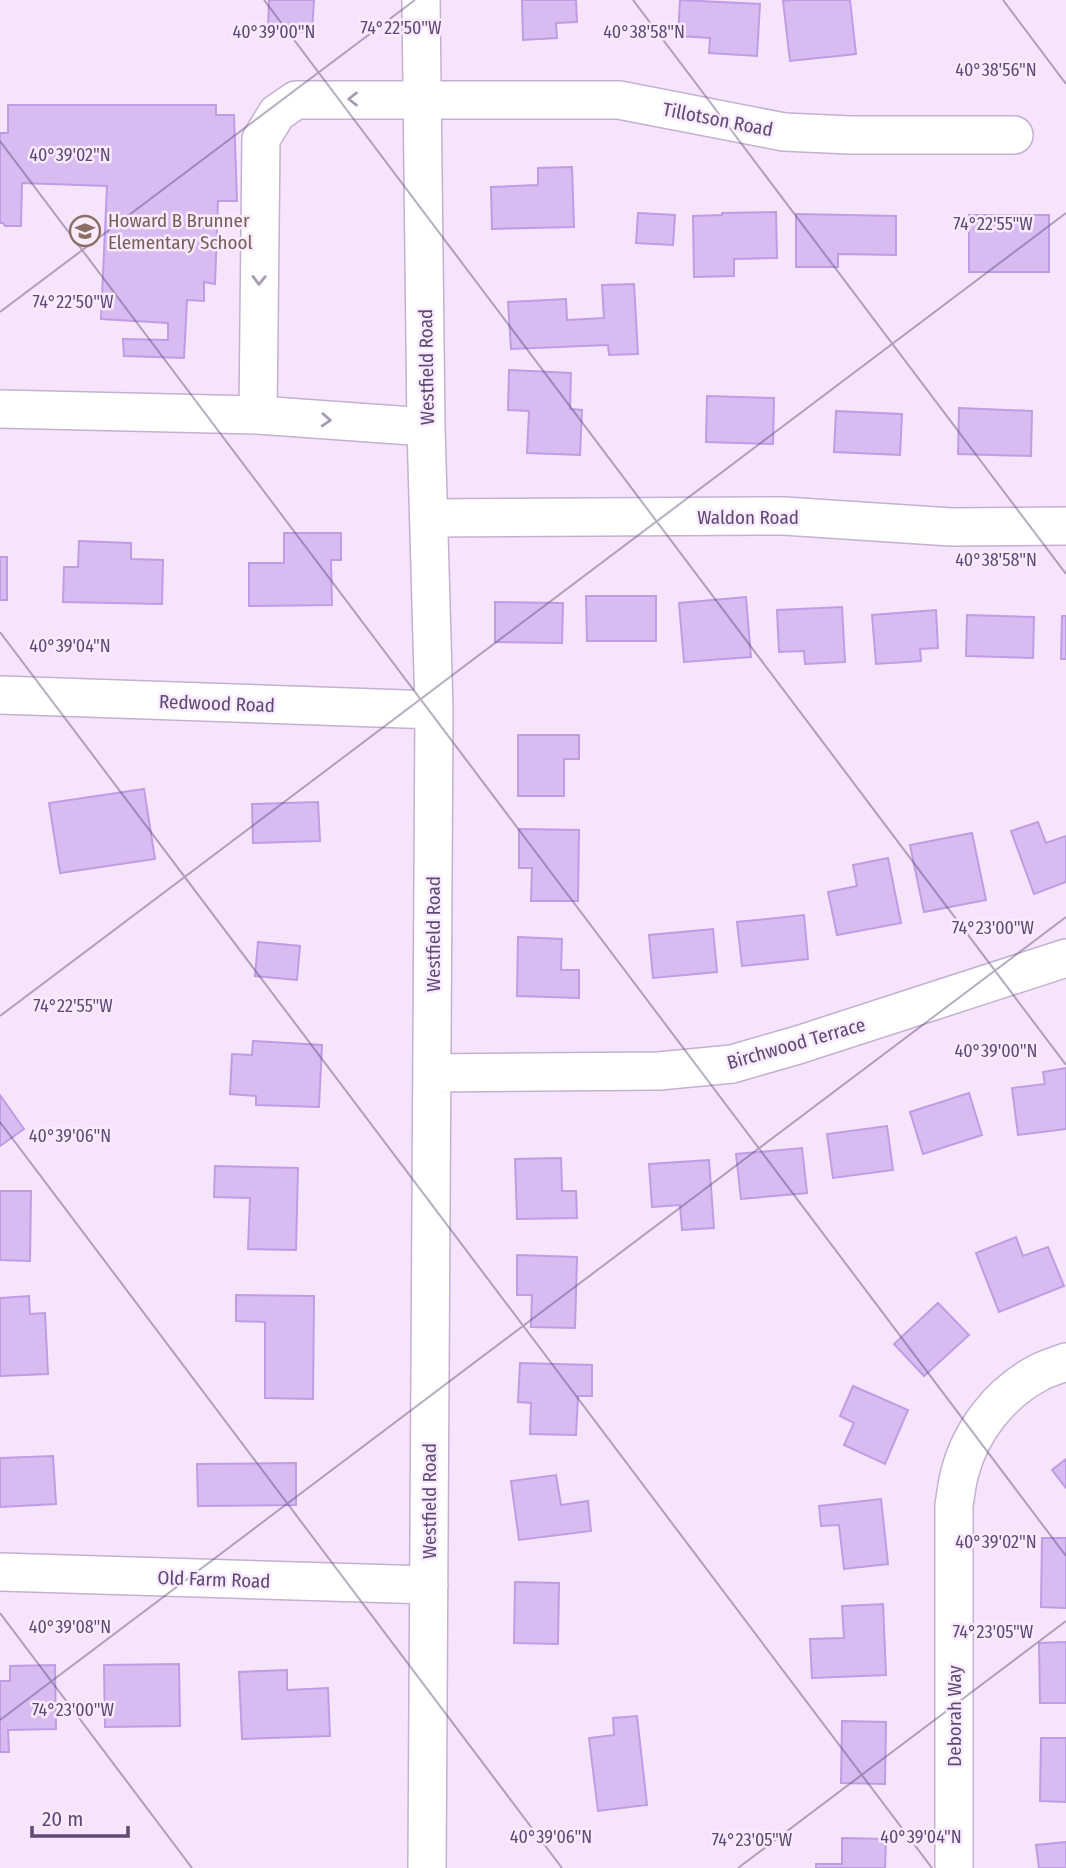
<svg xmlns="http://www.w3.org/2000/svg" width="1066" height="1868" viewBox="0 0 1066 1868" font-family="'Fira Sans Condensed',sans-serif">
  <style>
    .building { fill: #d8bcf1; stroke: #c09ce4; stroke-width: 2 }
    .lines { fill: none; stroke-linecap: round; stroke-linejoin: round }
    .minor-casing { stroke: #c3b0d3; stroke-width: 40 }
    .minor { stroke: #fff; stroke-width: 37 }
    .oneway { stroke: #a69bb3 }
    .ticks { fill: none; stroke: #5e4a75; stroke-width: 2; stroke-opacity: 0.45 }
    .labels { text-anchor: middle; stroke-width: 5; stroke-linejoin: round; paint-order: stroke }
    .street-label { font-size: 19px; fill: #5e4a75; stroke: #f9eaff }
    .education-label { font-size: 19px; fill: #785e54; stroke: #f9eaff; text-anchor: start }
    .ticks-label { font-size: 18px; text-anchor: middle; fill: #5e4a75; stroke: #f9eaff; stroke-width: 5; stroke-linejoin: round; paint-order: stroke }
  </style>
  <rect width="100%" height="100%" fill="#f6e4fc"/>
  <path class="building" d="M269 0H314L312 32 268 30Z
    M522 0H576L577 22 556 23 557 38 523 40Z
    M680 0 760 4 757 56 709 53 710 38 678 36Z
    M790 0H850L856 54 790 61 783 1Z
    M8 105H216V115H234L237 201H218L215 284 204 282V301L187 300 184 358 124 356 123 339 168 340V323L101 319 107 186 22 183 21 226H5L3 223H0V133H8Z
    M572 167 574 227 492 229 491 187 538 185V168Z
    M776 212 777 258 734 259V276L694 277 693 216 722 215V213Z
    M638 213 675 215 673 245 636 243Z
    M796 214 896 216V255L838 254V267H796Z
    M969 215H1049V272H969Z
    M634 284 638 354 609 355 608 345 511 349 508 302 566 299 567 320 604 318 602 285Z
    M509 370 571 373 570 409 582 410 580 455 527 453 529 411 508 410Z
    M707 396 774 398 773 444 706 442Z
    M959 408 1032 411 1031 456 958 454Z
    M836 411 902 414 900 455 834 452Z
    M284 533H341V560H331L332 605 249 606V563H284Z
    M79 541 131 543V559L163 560 162 604 63 602 64 567H78Z
    M0 557H7V600H0Z
    M586 596H656V641H587Z
    M746 597 751 657 684 662 679 603Z
    M495 602 563 603 562 643 495 642Z
    M842 607 845 662 805 664 804 651 779 652 777 610Z
    M936 610 938 648 920 649 921 661 876 664 872 615Z
    M967 615 1034 617 1033 658 966 656Z
    M1062 616H1066V659H1061Z
    M518 735H579V759H564V796H518Z
    M144 789 155 859 60 873 49 803Z
    M318 802 320 841 253 843 252 804Z
    M1038 822 1046 843 1066 836V882L1034 894 1011 831Z
    M519 829 579 830 578 901H531L532 868H519Z
    M972 833 986 900 924 912 910 845Z
    M888 858 901 923 837 935 828 892 857 886 853 865Z
    M804 915 808 959 742 966 737 922Z
    M713 929 717 972 653 978 649 935Z
    M518 937 562 939 561 970H579V998L517 996Z
    M258 942 300 946 297 980 255 976Z
    M253 1041 322 1045 319 1107 256 1105V1096L230 1094 232 1054 252 1055Z
    M1066 1068V1129L1018 1135 1012 1088 1045 1084 1043 1072Z
    M969 1093 982 1135 923 1154 910 1112Z
    M0 1095 24 1129 0 1146Z
    M887 1126 893 1170 833 1178 827 1134Z
    M802 1148 807 1193 741 1199 736 1154Z
    M561 1158 562 1191H576L577 1218 517 1219 515 1159Z
    M709 1160 714 1228 682 1230 680 1205 652 1207 649 1164Z
    M215 1166 298 1168 296 1250 248 1249 250 1198 214 1197Z
    M0 1191H31L30 1261 0 1260Z
    M1016 1237 1023 1256 1048 1247 1064 1286 999 1312 976 1253Z
    M517 1255 577 1257 575 1328 531 1327 532 1295H517Z
    M236 1295 314 1296 313 1399 265 1398V1322L236 1321Z
    M29 1296 30 1314 45 1313 48 1374 0 1376V1298Z
    M938 1303 969 1335 924 1376 894 1344Z
    M520 1363 592 1365V1396H578L576 1435 530 1434 531 1403 518 1402Z
    M853 1386 908 1410 885 1464 844 1445 854 1423 840 1416Z
    M53 1456 56 1504 0 1507V1458Z
    M1066 1459V1488L1052 1470Z
    M296 1463V1505L198 1506 197 1464Z
    M556 1475 561 1505 588 1501 591 1531 519 1540 511 1481Z
    M881 1499 888 1564 844 1569 839 1525 821 1526 819 1506Z
    M1042 1538H1066V1608L1041 1607Z
    M515 1582 559 1583 558 1644 514 1643Z
    M883 1604 886 1675 812 1678 810 1639 844 1638 842 1606Z
    M1066 1642V1703H1040L1039 1643Z
    M179 1664 180 1726 105 1727 104 1665Z
    M55 1665 56 1729 8 1730 9 1752H0V1681H10V1666Z
    M287 1670V1690L328 1688 330 1736 242 1739 239 1672Z
    M637 1716 647 1805 598 1811 589 1738 614 1735 613 1718Z
    M842 1721 886 1722 885 1784 841 1783Z
    M1041 1738H1066V1802L1040 1801Z
    M842 1838 886 1839 885 1868H816V1864H842Z
    M1066 1842V1868H1039L1036 1845Z"/>
  <g class="lines">
    <g class="minor-casing">
      <path id="minor" d="M421 0 426 427 434 710 427 1868
        M0 409 258 415 426 427
        M258 415 261 139 277 113 296 100H619L784 132 850 135H1014
        M430 518 784 516 951 527 1066 526
        M0 695 434 710
        M432 1073 659 1071 732 1064 798 1045 1066 958
        M0 1572 429 1585
        M954 1868V1505C956 1494 957 1482 960 1472 971 1430 1001 1392 1040 1372 1048 1368 1058 1365 1066 1362"/>
    </g>
    <use href="#minor" class="minor"/>
  </g>
  <defs><path id="oneway-chevron" d="M-2-3.5L2.5 0L-2 3.5" fill="none" stroke-width="1.6" stroke-linecap="round" stroke-linejoin="round" transform="scale(1.75)"/></defs>
  <g class="oneway">
    <use href="#oneway-chevron" transform="translate(353 99) rotate(-180)"/>
    <use href="#oneway-chevron" transform="translate(259 280) rotate(91)"/>
    <use href="#oneway-chevron" transform="translate(326 420) rotate(4)"/>
  </g>
  <path class="ticks" d="M264 0 1066 1065M633 0 1066 574M1003 0 1066 84M0 141 1066 1556M0 312 415 0M0 632 932 1868M0 1016 1066 213M0 1122 562 1868M0 1613 192 1868M0 1720 1066 917M738 1868 1066 1621"/>
  <defs>
    <g id="school-ring" transform="scale(1.575)"><circle r="9.5" fill="#f9eaff" stroke="#8d6e63" stroke-width="1.5"/><path d="M0-5L7-2L0 1L-7-2ZM-4 1L0 2.5L4 1V4Q0 6-4 4Z" fill="#8d6e63"/></g>
  </defs>
  <g fill-rule="evenodd">
    <use href="#school-ring" x="85" y="231"/>
  </g>
  <g class="labels">
    <g class="street-label">
      <text transform="translate(718 119) rotate(11)" y="7">Tillotson Road</text>
      <text transform="translate(426 367) rotate(-91)" y="7">Westfield Road</text>
      <text x="748" y="524">Waldon Road</text>
      <text transform="translate(217 703) rotate(2)" y="7">Redwood Road</text>
      <text transform="translate(433 934) rotate(-90)" y="7">Westfield Road</text>
      <text transform="translate(796 1043) rotate(-16)" y="7">Birchwood Terrace</text>
      <text transform="translate(429 1501) rotate(-90)" y="7">Westfield Road</text>
      <text transform="translate(214 1579) rotate(2)" y="7">Old Farm Road</text>
      <text transform="translate(954 1716) rotate(-90)" y="7">Deborah Way</text>
    </g>
    <g class="education-label">
      <text x="108" y="227">Howard B Brunner<tspan x="108" dy="22">Elementary School</tspan></text>
    </g>
  </g>
  <g class="ticks-label">
    <text x="401" y="34">74°22'50"W</text>
    <text x="274" y="38">40°39'00"N</text>
    <text x="644" y="38">40°38'58"N</text>
    <text x="996" y="76">40°38'56"N</text>
    <text x="70" y="161">40°39'02"N</text>
    <text x="993" y="230">74°22'55"W</text>
    <text x="73" y="308">74°22'50"W</text>
    <text x="996" y="566">40°38'58"N</text>
    <text x="70" y="652">40°39'04"N</text>
    <text x="993" y="934">74°23'00"W</text>
    <text x="73" y="1012">74°22'55"W</text>
    <text x="996" y="1057">40°39'00"N</text>
    <text x="70" y="1142">40°39'06"N</text>
    <text x="996" y="1548">40°39'02"N</text>
    <text x="70" y="1633">40°39'08"N</text>
    <text x="993" y="1638">74°23'05"W</text>
    <text x="73" y="1716">74°23'00"W</text>
    <text x="551" y="1843">40°39'06"N</text>
    <text x="921" y="1843">40°39'04"N</text>
    <text x="752" y="1846">74°23'05"W</text>
  </g>
  <path d="M32 1826v10h96v-10" fill="none" stroke="#5e4a75" stroke-width="3.5"/>
  <text x="42" y="1826" font-size="21" fill="#5e4a75" stroke="#f9eaff" stroke-width="5" paint-order="stroke">20 m</text>
</svg>
